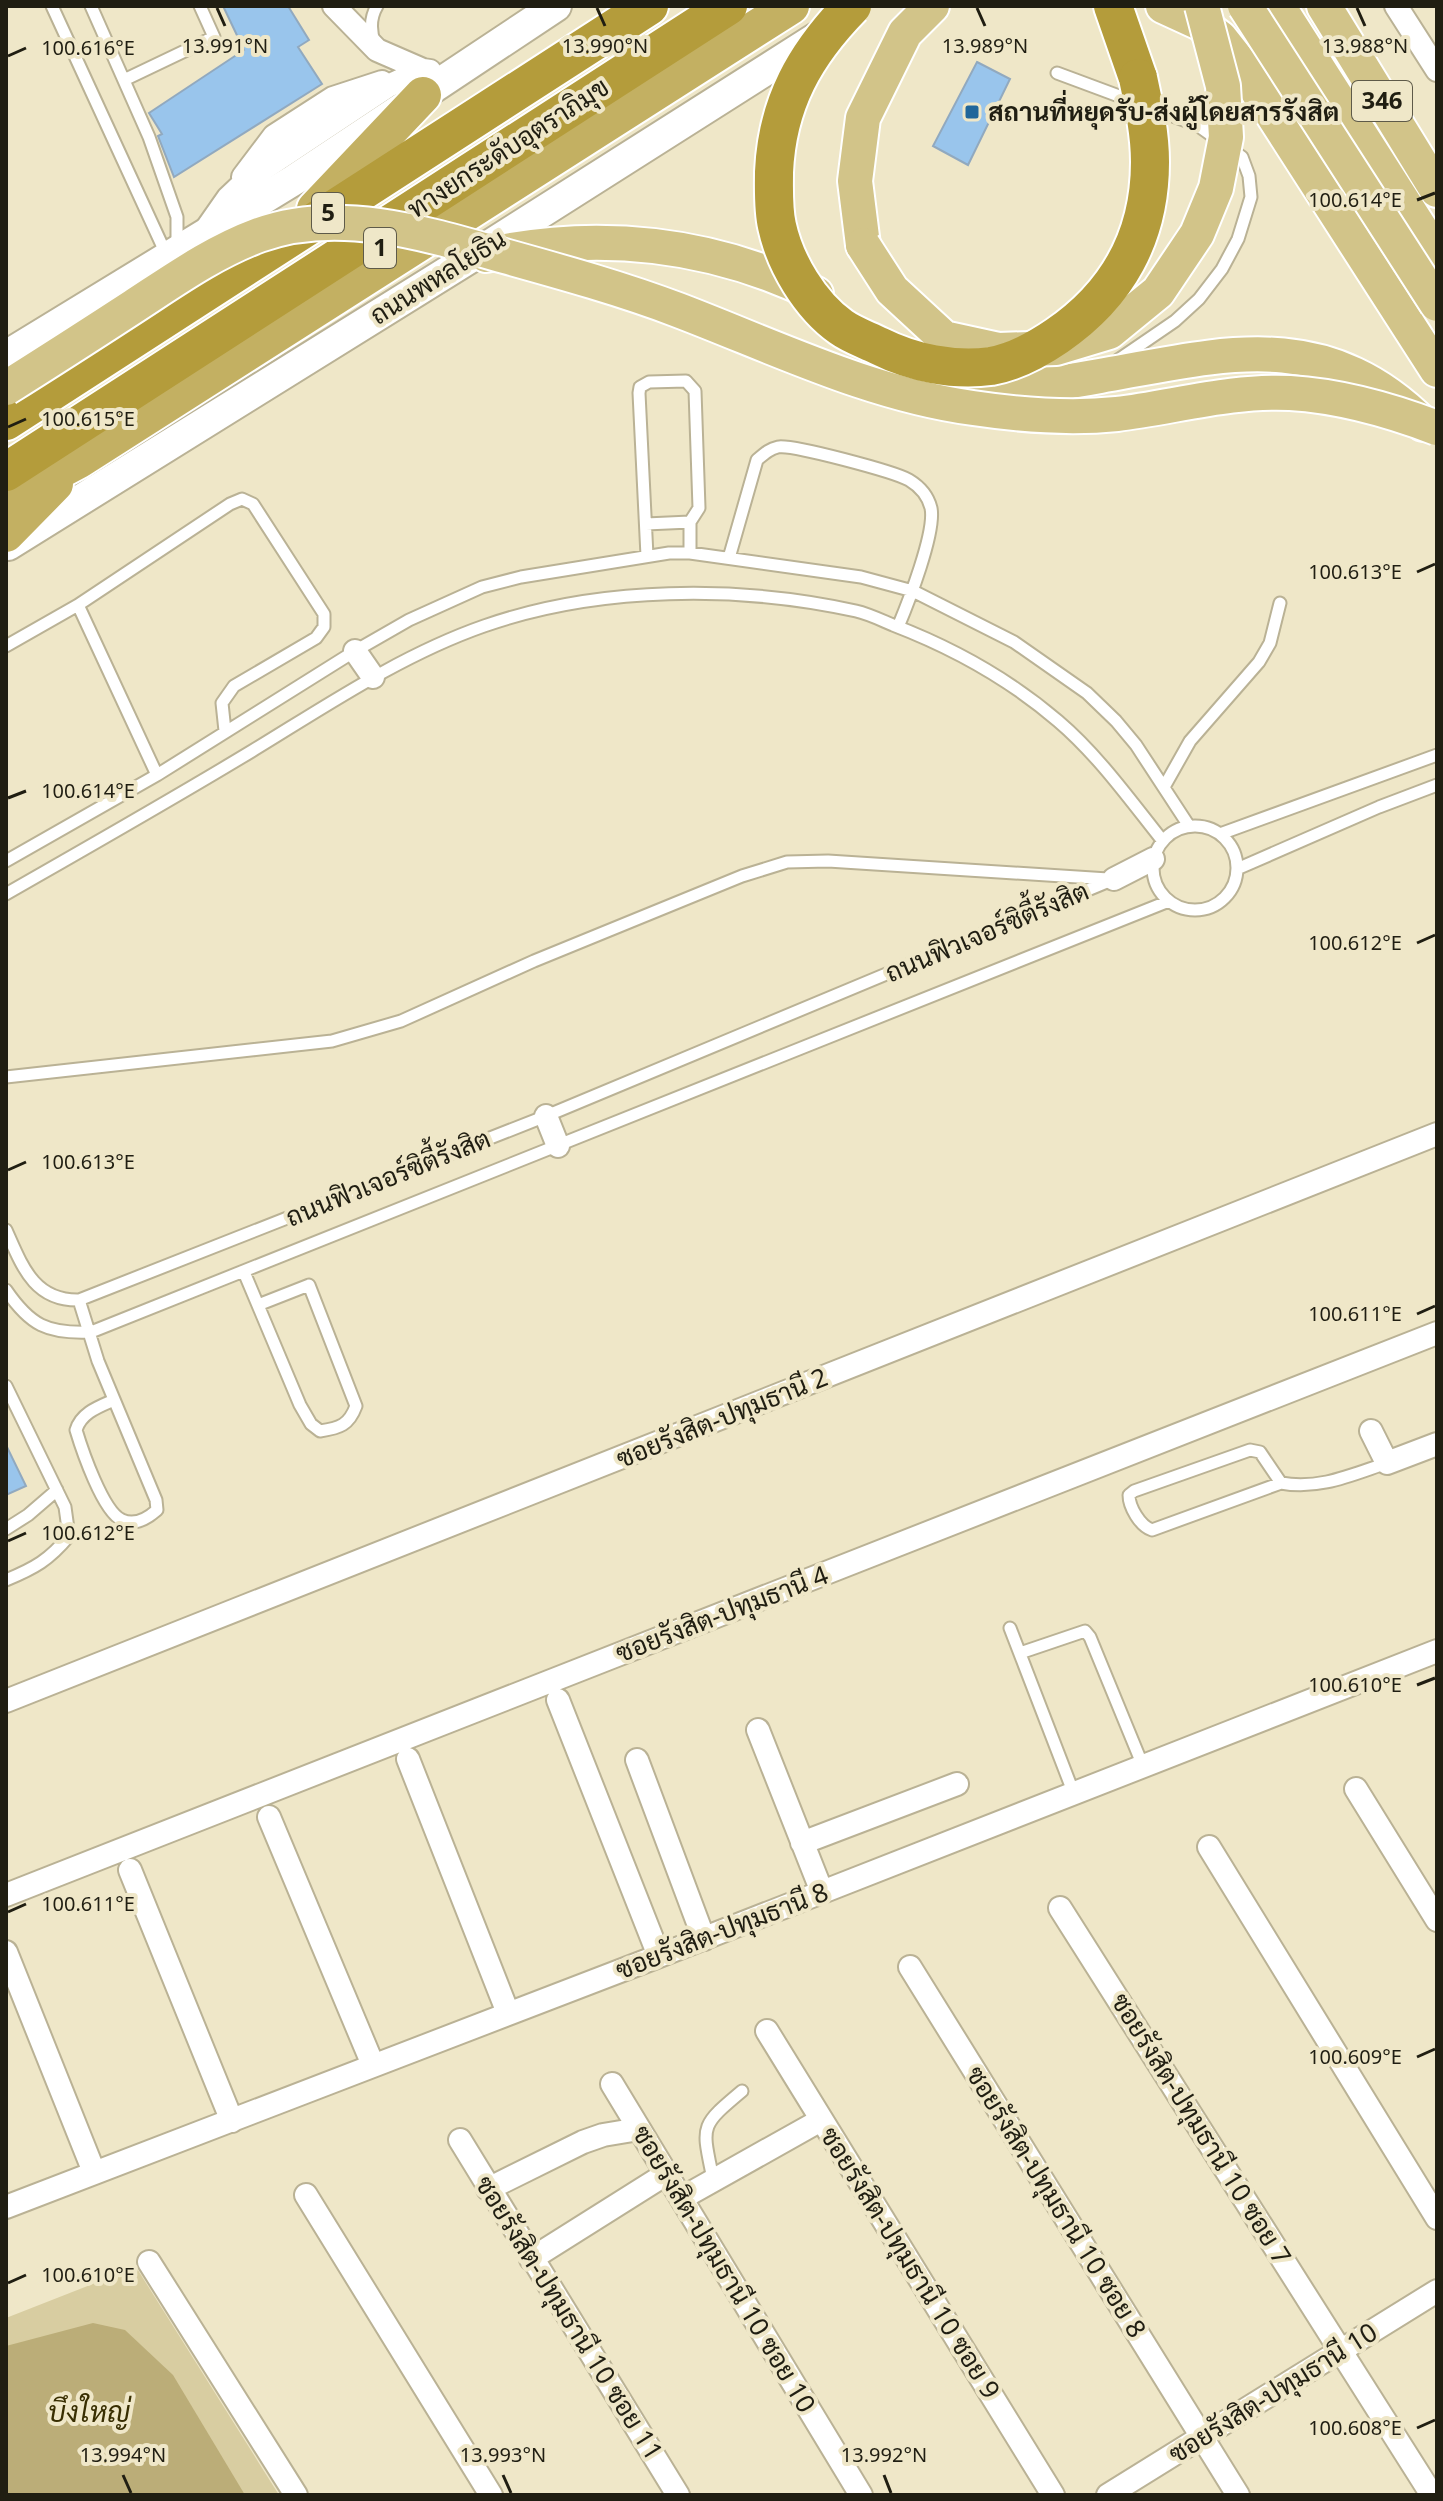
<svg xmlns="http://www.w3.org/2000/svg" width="1443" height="2501" viewBox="0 0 1443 2501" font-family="'Noto Sans',Sarabun,sans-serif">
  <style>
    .green { fill: #d8cda1 }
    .water { fill: #bbad78 }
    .building { fill: #99c5ec; stroke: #91a9bf; stroke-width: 2 }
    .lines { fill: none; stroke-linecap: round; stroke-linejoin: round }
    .service-casing { stroke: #bab295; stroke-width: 15 }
    .minor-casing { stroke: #bab295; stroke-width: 26 }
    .secondary-casing { stroke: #bab295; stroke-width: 34 }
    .primary-casing { stroke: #fff; stroke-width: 38 }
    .trunk-casing { stroke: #fff; stroke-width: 40 }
    .motorway-casing { stroke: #fff; stroke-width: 42 }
    .service { stroke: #fff; stroke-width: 11 }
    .minor { stroke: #fff; stroke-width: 22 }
    .secondary { stroke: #fff; stroke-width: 30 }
    .primary { stroke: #d2c489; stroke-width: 34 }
    .trunk { stroke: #c3b062; stroke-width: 36 }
    .motorway { stroke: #b49c3b; stroke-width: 38 }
    .primary-bridge-casing { stroke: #fff; stroke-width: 38; stroke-linecap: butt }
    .motorway-bridge-casing { stroke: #fff; stroke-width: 42; stroke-linecap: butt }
    .primary-bridge { stroke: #d2c489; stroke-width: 34 }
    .motorway-bridge { stroke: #b49c3b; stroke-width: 38 }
    .ticks { fill: none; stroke: #201e12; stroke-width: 3 }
    .poi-dot { fill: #20669a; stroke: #efe7c8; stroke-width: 3 }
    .labels { text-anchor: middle; stroke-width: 8; stroke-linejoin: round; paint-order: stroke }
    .shield { fill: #efe7c8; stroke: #5e5a49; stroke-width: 2 }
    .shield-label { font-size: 24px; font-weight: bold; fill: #201e12 }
    .poi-label { font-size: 26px; font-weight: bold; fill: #201e12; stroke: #efe7c8; text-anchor: start }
    .street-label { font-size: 26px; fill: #201e12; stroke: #efe7c8 }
    .water-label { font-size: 28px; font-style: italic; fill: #382e01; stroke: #efe7c8 }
    .ticks-label { font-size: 20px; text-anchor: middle; fill: #201e12; stroke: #efe7c8; stroke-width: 8; stroke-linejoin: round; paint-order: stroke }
  </style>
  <rect width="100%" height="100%" fill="#efe7c8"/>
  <path class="green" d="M136 2267 279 2495H6V2318Z"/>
  <path class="water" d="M93 2323 125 2330 173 2375 245 2495H6V2346Z"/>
  <path class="building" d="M223 6H288L309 40 298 47 322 84 174 177 158 136 162 134 149 113 244 50Z
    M977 62 1010 79 968 165 933 146Z
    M6 1445 26 1486 6 1495Z"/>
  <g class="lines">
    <g class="service-casing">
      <path id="service" d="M52 6 167 256
        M91 6 149 137 177 217V247
        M375 44C370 31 370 18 377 6
        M1057 73 1135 102
        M124 80 214 37 200 6
        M1118 360 1175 321 1199 299 1222 269 1238 239 1251 197 1249 176 1242 157 1197 125 1151 108
        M690 522V553
        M646 524 690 522 699 508 695 391 686 381 649 382 640 387 639 393 647 556
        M729 558 757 460C764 454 769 449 778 447 792 444 895 472 909 480 919 486 928 496 931 508 936 532 908 603 898 627
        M78 605 230 504 242 499 253 504 324 614V627L316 638 234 686 222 703 225 731
        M6 646 78 605 157 775
        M1164 787 1190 741 1259 662 1270 643 1280 603
        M1153 868a42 42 0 1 1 84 0a42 42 0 1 1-84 0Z
        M1220 834 1437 755
        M6 861 157 775 355 651 409 620 482 587 521 577 669 553H690L861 577 913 591 1014 642 1087 693 1116 721 1136 745 1189 826
        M1237 869 1379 807 1437 785
        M6 894C88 847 171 800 252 751 326 706 401 655 484 626 598 586 739 585 856 611 869 614 881 620 893 625 953 648 1009 679 1058 721 1098 755 1130 800 1162 840
        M6 1077 332 1041 401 1021 534 961 742 876 787 862 828 861 1108 879
        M6 1230C22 1266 34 1301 79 1300L546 1116 1114 879
        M244 1272 300 1405 311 1424 320 1431C340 1428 349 1425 356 1406L309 1285 258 1305
        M6 1290C30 1325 47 1334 91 1332L1169 901
        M79 1300 98 1361 156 1500 157 1510C148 1518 135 1526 122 1520 103 1512 82 1450 76 1430 81 1413 98 1407 114 1400
        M6 1386 65 1507 69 1536C49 1560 35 1568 6 1580
        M1281 1483 1260 1452 1250 1450 1134 1491 1129 1495C1129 1507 1140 1526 1152 1530L1281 1483C1319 1490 1351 1475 1387 1463
        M6 1529 28 1515 57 1490
        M1010 1628 1074 1794
        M1020 1653 1085 1631 1090 1637 1143 1766
        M713 2179C702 2125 699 2127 742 2091"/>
    </g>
    <g class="minor-casing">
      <path id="minor" d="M334 6 377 50 423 70 430 71
        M1396 6 1437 70
        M243 177 274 136 333 98 382 82
        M207 228 228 198 247 180 388 86 423 70
        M355 651 373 677
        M1114 879 1153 859
        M546 1116 558 1146
        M1371 1431 1387 1463 1437 1444
        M558 1700 659 1956
        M6 1701 1437 1134
        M758 1730 822 1892
        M408 1759 508 2013
        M637 1760 704 1939
        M1356 1789 1437 1920
        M269 1817 373 2065
        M802 1843 957 1784
        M1209 1847 1437 2218
        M130 1870 232 2121
        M6 1895 1437 1333
        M1060 1908 1432 2495
        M6 1952 94 2172
        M910 1967 1238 2495
        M767 2031 1053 2495
        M612 2084 861 2495
        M460 2140 678 2495
        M488 2189 583 2142 603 2135 639 2129
        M306 2195 491 2495
        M682 2198 821 2120
        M6 2207 659 1956 1437 1651
        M531 2259 666 2174
        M149 2262 296 2495
        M1108 2495 1437 2291"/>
    </g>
    <g class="secondary-casing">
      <path id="secondary" d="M6 356 294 180 556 6
        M8 545 468 259 821 35"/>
    </g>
    <g class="primary-casing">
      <path id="primary" d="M1163 6 1200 23 1220 38 1239 62 1437 370
        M1278 6 1437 255
        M1324 6 1437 190
        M863 245 855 181 863 118 905 33 932 6
        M486 255C598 230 712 243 816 294
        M955 373C1002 391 1052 385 1100 376 1223 354 1324 325 1423 424"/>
    </g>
    <g class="trunk-casing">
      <path id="trunk" d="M315 209 423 95
        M6 499 79 460 791 6
        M6 534 55 484"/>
    </g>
    <g class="motorway-casing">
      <path id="motorway" d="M1113 6 1138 78
        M6 421 649 6
        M6 472 728 6"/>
    </g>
    <use href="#service" class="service"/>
    <use href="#minor" class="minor"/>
    <use href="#secondary" class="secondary"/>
    <use href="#primary" class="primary"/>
    <use href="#trunk" class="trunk"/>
    <use href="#motorway" class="motorway"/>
    <g class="primary-bridge-casing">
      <path id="primary-bridge" d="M1245 6 1437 304
        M863 245 892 290 944 338 999 350 1056 348 1109 332 1158 292 1197 234 1216 188 1226 137 1223 86 1202 6
        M6 388C49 361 91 334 134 306 174 280 213 252 259 235 335 207 422 232 497 254 558 271 620 288 678 310 775 347 870 394 973 408 1020 415 1069 419 1117 414 1174 407 1232 390 1290 393 1341 396 1390 410 1437 428"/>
    </g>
    <g class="motorway-bridge-casing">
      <path id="motorway-bridge" d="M852 6C805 54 777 103 774 172 774 189 773 209 777 226 785 263 810 305 841 327 852 335 867 340 879 346 913 363 953 371 991 366 1014 362 1038 349 1057 336 1117 295 1150 237 1150 162 1150 134 1144 106 1138 78"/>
    </g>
    <use href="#primary-bridge" class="primary-bridge"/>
    <use href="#motorway-bridge" class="motorway-bridge"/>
  </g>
  <path class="ticks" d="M217 8 225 26M597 8 605 26M977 8 985 26M1357 8 1365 26M8 56 26 48M1417 200 1435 193M8 427 26 419M1417 572 1435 564M8 798 26 791M1417 943 1435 935M8 1170 26 1162M1417 1314 1435 1306M8 1541 26 1533M1417 1685 1435 1678M8 1912 26 1904M1417 2057 1435 2049M8 2283 26 2275M1417 2428 1435 2420M123 2475 131 2493M503 2475 511 2493M884 2475 891 2493"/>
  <rect class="poi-dot" x="964" y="104" width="16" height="16" rx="4"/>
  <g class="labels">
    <g class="shield">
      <rect x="1352" y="81" width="60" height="40" rx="6"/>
      <rect x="312" y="193" width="32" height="40" rx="6"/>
      <rect x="364" y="228" width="32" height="40" rx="6"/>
    </g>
    <g class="shield-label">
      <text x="1382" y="109">346</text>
      <text x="328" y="221">5</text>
      <text x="380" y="256">1</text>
    </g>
    <g class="poi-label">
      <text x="988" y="121">สถานที่หยุดรับ-ส่งผู้โดยสารรังสิต</text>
    </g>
    <g class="street-label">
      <text transform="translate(508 148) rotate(-33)" y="9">ทางยกระดับอุตราภิมุข</text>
      <text transform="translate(438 277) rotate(-32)" y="9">ถนนพหลโยธิน</text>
      <text transform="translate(987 932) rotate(-23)" y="9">ถนนฟิวเจอร์ซิตี้รังสิต</text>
      <text transform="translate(388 1178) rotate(-22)" y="9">ถนนฟิวเจอร์ซิตี้รังสิต</text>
      <text transform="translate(722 1418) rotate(-22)" y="9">ซอยรังสิต-ปทุมธานี 2</text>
      <text transform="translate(722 1614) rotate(-21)" y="9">ซอยรังสิต-ปทุมธานี 4</text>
      <text transform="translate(722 1931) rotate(-21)" y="9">ซอยรังสิต-ปทุมธานี 8</text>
      <text transform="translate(1201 2129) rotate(58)" y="9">ซอยรังสิต-ปทุมธานี 10 ซอย 7</text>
      <text transform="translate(1056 2202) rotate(58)" y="9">ซอยรังสิต-ปทุมธานี 10 ซอย 8</text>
      <text transform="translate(910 2263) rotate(58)" y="9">ซอยรังสิต-ปทุมธานี 10 ซอย 9</text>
      <text transform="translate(724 2269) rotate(59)" y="9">ซอยรังสิต-ปทุมธานี 10 ซอย 10</text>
      <text transform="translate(569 2318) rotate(58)" y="9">ซอยรังสิต-ปทุมธานี 10 ซอย 11</text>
      <text transform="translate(1273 2393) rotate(-32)" y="9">ซอยรังสิต-ปทุมธานี 10</text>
    </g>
    <g class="water-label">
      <text x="89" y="2422">บึงใหญ่</text>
    </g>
  </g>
  <g class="ticks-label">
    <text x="225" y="53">13.991°N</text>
    <text x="605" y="53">13.990°N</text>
    <text x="985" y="53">13.989°N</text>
    <text x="1365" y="53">13.988°N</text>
    <text x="88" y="55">100.616°E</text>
    <text x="1355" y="207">100.614°E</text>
    <text x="88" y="426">100.615°E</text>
    <text x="1355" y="579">100.613°E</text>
    <text x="88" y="798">100.614°E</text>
    <text x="1355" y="950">100.612°E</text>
    <text x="88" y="1169">100.613°E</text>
    <text x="1355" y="1321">100.611°E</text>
    <text x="88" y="1540">100.612°E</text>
    <text x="1355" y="1692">100.610°E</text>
    <text x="88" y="1911">100.611°E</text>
    <text x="1355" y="2064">100.609°E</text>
    <text x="88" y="2282">100.610°E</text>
    <text x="1355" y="2435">100.608°E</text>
    <text x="123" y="2462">13.994°N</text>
    <text x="503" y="2462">13.993°N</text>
    <text x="884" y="2462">13.992°N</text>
  </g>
  <rect width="1443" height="2501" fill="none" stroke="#201e12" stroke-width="16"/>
</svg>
